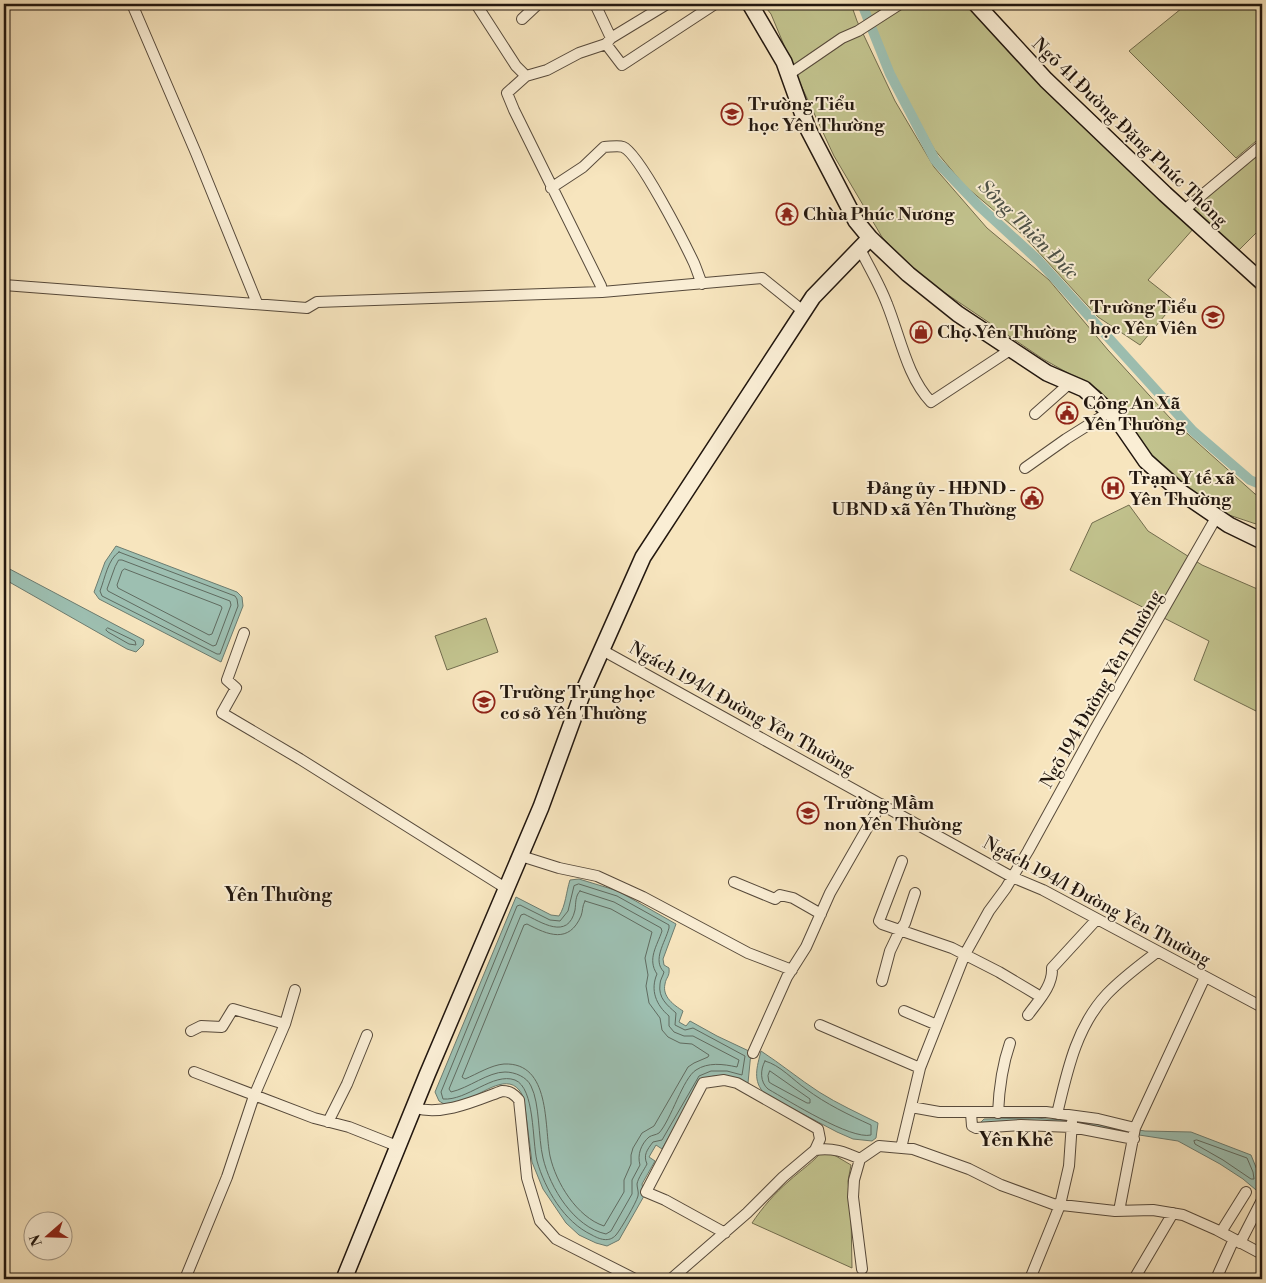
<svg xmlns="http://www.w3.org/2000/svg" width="1266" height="1283" viewBox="0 0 1266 1283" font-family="'Libre Bodoni',serif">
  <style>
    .green { fill: #c2c38e; stroke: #726d4e }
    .water { fill: #9dbfb1; stroke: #6c7c70 }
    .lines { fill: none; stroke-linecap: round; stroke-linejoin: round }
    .shore { stroke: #606b60; stroke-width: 1 }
    .canal { stroke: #9dbfb1; stroke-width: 10 }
    .street-casing { stroke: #574a3b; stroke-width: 12 }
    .secondary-casing { stroke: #22170f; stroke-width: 18 }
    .street { stroke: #faeed5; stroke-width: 10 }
    .secondary { stroke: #faeed5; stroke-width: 15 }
    .labels { text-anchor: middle; stroke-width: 4; stroke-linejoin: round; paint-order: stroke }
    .poi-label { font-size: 18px; font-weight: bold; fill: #22170f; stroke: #faeed5; text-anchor: start }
    .street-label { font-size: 18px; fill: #22170f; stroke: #faeed5 }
    .water-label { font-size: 19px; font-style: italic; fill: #4d5248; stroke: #faeed5 }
    .neighbourhood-label { font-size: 19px; font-weight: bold; fill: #22170f; stroke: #faeed5 }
  </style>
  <rect width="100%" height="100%" fill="#f7e5be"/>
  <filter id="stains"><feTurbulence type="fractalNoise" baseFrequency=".004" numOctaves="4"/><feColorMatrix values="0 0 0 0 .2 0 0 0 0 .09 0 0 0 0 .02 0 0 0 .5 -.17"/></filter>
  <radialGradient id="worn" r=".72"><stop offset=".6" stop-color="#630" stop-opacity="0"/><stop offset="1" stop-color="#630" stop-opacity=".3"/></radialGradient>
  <path class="green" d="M763 4H851L857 21 895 101 934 167 987 228 1049 280 1108 350 1170 418 1255 494 1262 497V526L1220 512 1166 472 1100 391 1043 359 920 276 882 237 834 156 799 81 771 14Z
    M866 4H972L1194 228 1148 280 1176 302 1140 345 1098 317 1023 235 964 185 934 149 892 72Z
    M1187 4H1262V136L1236 158 1129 51Z
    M1262 149V227L1237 252 1192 210Z
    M1129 505 1148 531 1202 565 1262 591V714L1194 680 1209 641 1070 570 1092 523Z
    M486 618 498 652 447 670 435 636Z
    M824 1149 851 1165 848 1181 851 1214 852 1268 752 1223C762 1208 775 1193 789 1181 801 1170 814 1162 824 1149Z"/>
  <path class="water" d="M116 546 237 592 242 597 243 606 221 662 99 599 94 592 105 562Z
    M4 566 144 640 143 645 136 652 127 649 4 579Z
    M579 879 618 891 676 924 663 959 664 965 669 968C670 977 666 977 665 984 662 997 674 1005 683 1011L679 1022 686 1026 690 1021 717 1036 751 1052 748 1083C731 1077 718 1072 701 1080L662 1149 656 1145 649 1157 655 1161 642 1184 644 1196 619 1240 607 1246 596 1243 579 1235 566 1223 543 1189 532 1162 524 1099C513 1069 487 1091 468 1099 460 1102 452 1103 444 1104L439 1101 435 1092 516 897 551 915 559 916C566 905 566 892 570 880Z
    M761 1051C781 1064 799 1079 819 1092 838 1104 858 1113 878 1123L876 1138 872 1141 853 1139 837 1132 765 1094C752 1081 757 1067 761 1051Z
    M1035 1118 1087 1122 1145 1131 1191 1132 1251 1155 1262 1182V1195L1243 1179 1220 1164 1178 1141 1081 1126 980 1123 984 1119Z"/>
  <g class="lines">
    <path class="shore" d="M119 552 235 596 237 599 238 606 220 654H217L102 596 100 591C105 578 108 559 119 552Z
      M119 560H122L230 601 231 605 216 645 213 646 108 591 107 589 115 567Z
      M125 569 221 606 222 608 212 634 209 635 118 588 117 585 122 571Z
      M108 628 135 641 136 645 129 644 108 632 106 630Z
      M579 884 617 896 669 925V928C665 943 652 960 664 972 663 976 660 980 660 984 658 998 667 1005 676 1013L675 1025 685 1030 693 1028 745 1056 742 1075 727 1071H711L699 1076 662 1140 653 1142C647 1150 643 1155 647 1164 644 1170 638 1178 637 1184 637 1188 639 1192 638 1196 636 1203 621 1229 616 1235 609 1243 599 1239 592 1235 564 1222 545 1189 537 1161 532 1141 535 1088 515 1080 493 1072 467 1101 443 1099L441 1092 517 906 520 905 550 920 560 921 568 911 574 886Z
      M580 891 614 902 661 928 662 931C657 946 647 959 657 974 650 990 656 1005 669 1016V1026L674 1032 684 1036H693L739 1060 737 1067C723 1064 708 1062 696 1070 683 1078 671 1120 659 1133 656 1135 652 1135 649 1137 641 1144 637 1155 640 1165L632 1180V1194L611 1231 606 1234C574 1227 550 1188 543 1158 538 1137 540 1104 531 1086 527 1077 515 1072 505 1072 488 1072 469 1088 451 1092L449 1089 521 915 524 914C541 922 568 941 575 910 576 903 575 896 580 891Z
      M585 901 611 909 652 932 645 958 648 975 646 986 649 1003 660 1018 662 1030 668 1037 680 1043 692 1044 709 1055 708 1057 694 1063 688 1067 654 1126 642 1133 633 1148 631 1155V1164L624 1180V1192L604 1226C577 1217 556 1183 550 1156 544 1126 551 1062 504 1064 491 1065 477 1074 465 1079L462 1077 524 925 527 924C548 935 569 944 581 916 583 911 582 906 585 901Z
      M765 1061C780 1065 793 1080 806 1089 826 1104 849 1115 871 1125V1135C851 1140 789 1101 768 1089 760 1082 760 1070 765 1061Z
      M770 1071 810 1099V1103H807L772 1084 769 1082 768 1076Z
      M1197 1140 1247 1158 1253 1172 1254 1179H1251L1223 1160 1195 1144 1194 1141Z"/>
    <path class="canal" d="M862 4 890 74 935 160 978 205 1038 260 1193 431 1250 480 1262 485"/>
    <g class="street-casing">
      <path id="street" d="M132 4 196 153 257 303
        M476 4 516 66 526 76
        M595 4 611 38
        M522 19 538 4
        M606 44 622 65 715 4
        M788 75 842 38 858 31 900 4
        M551 188 583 167 604 147C610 147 618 145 623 147 639 153 685 244 694 263 697 270 699 277 702 284
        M1183 211 1262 145
        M860 249C869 267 880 285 887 304 900 336 907 377 931 402L1010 350
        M4 285 307 308 317 302 602 292 762 278 803 311
        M602 292 601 286 514 110 507 93 526 76 547 70 579 53 606 44 611 38 667 4
        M1035 414 1070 383
        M1025 468 1066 439 1109 412
        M244 633 227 680 236 688 222 713 300 759 507 889
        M602 650 1012 877 1043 890 1262 1007
        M521 856 559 868 597 876 643 897 748 953 792 970
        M902 861 879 921 882 924 952 948 999 972 1041 997
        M734 882 775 899 780 895 793 898 821 914
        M882 981 890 951 900 930 905 923 915 893
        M904 1011 937 1025
        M1028 1015C1038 1001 1053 986 1052 968L1097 919
        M820 1025 920 1068
        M191 1031 201 1026 222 1027 233 1009 285 1024
        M753 1053 787 977 806 947 830 893 881 804
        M194 1072 314 1118 349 1127 397 1146
        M911 1107 939 1112H1046L1098 1119 1135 1128
        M415 1108C443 1116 475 1101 502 1091 510 1091 514 1094 519 1100L527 1178 540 1221 556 1239 635 1279
        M971 1113 972 1126 976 1128 1021 1125 1072 1127 1134 1139
        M998 1113C999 1089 1002 1066 1010 1043
        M1057 1114C1067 1072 1076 1027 1107 994 1122 978 1140 965 1157 952
        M328 1122 347 1084 367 1035
        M901 1148 920 1068 965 954 989 911 1006 888 1028 851 1095 729 1217 516
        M815 1150C832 1147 845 1152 860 1159
        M1119 1211 1135 1128 1205 977
        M1221 1232 1246 1192
        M1240 1243 1262 1200
        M862 1269 853 1197 854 1180 860 1159 879 1146 913 1149 969 1169 1001 1185 1053 1204 1115 1211 1153 1210 1183 1215 1217 1230 1262 1254
        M185 1279 227 1177 254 1096 285 1024 295 990
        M671 1279 747 1213 783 1177 815 1150 820 1139 818 1129 737 1083 724 1080 703 1083 646 1192 665 1200 725 1233
        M1030 1279 1060 1205 1069 1166 1072 1122
        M1134 1279 1173 1213
        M1216 1279 1234 1239"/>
    </g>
    <g class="secondary-casing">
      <path id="secondary" d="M750 4 784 62 808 129 856 221 870 238 908 274 958 314 1047 373 1084 389 1117 419 1146 461 1182 493 1229 525 1262 541
        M976 4 1046 80 1165 194 1262 282
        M344 1279 427 1075 541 807 583 692 643 557 813 297 870 238"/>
    </g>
    <use href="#street" class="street"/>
    <use href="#secondary" class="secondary"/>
  </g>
  <defs>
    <g id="school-ring" transform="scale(1.125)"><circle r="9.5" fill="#faeed5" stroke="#8f2418" stroke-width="1.5"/><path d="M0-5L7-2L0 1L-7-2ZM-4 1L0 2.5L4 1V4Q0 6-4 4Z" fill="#8f2418"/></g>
    <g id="temple-ring" transform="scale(1.125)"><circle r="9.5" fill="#faeed5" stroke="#8f2418" stroke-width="1.5"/><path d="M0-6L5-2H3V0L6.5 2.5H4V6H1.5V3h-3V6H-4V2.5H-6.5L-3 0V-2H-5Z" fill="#8f2418"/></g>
    <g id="shop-ring" transform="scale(1.125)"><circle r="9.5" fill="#faeed5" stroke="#8f2418" stroke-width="1.5"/><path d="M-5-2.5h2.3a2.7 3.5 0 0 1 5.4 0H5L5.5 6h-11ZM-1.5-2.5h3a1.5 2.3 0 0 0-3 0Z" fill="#8f2418"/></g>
    <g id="civic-ring" transform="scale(1.125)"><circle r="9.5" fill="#faeed5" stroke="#8f2418" stroke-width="1.5"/><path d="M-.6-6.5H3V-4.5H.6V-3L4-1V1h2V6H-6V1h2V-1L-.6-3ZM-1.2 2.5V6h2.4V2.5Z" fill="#8f2418"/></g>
    <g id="hospital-ring" transform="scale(1.125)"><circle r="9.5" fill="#faeed5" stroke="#8f2418" stroke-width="1.5"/><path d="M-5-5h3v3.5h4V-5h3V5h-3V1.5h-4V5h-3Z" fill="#8f2418"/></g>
  </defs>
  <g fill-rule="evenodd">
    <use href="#school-ring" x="732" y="114"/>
    <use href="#temple-ring" x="787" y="214"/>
    <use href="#school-ring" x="1213" y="317"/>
    <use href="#shop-ring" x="921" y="332"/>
    <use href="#civic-ring" x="1067" y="413"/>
    <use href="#hospital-ring" x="1113" y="488"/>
    <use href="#civic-ring" x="1032" y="498"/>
    <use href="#school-ring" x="484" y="702"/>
    <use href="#school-ring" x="808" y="813"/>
  </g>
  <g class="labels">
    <g class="poi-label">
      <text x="748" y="110">Trường Tiểu<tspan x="748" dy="21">học Yên Thường</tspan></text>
      <text x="803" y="220">Chùa Phúc Nương</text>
      <text x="1197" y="313" text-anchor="end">Trường Tiểu<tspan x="1197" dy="21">học Yên Viên</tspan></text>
      <text x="937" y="338">Chợ Yên Thường</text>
      <text x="1083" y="409">Công An Xã<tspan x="1083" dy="21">Yên Thường</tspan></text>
      <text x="1129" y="484">Trạm Y tế xã<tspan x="1129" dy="21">Yên Thường</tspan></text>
      <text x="1016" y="494" text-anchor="end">Đảng ủy - HĐND -<tspan x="1016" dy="21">UBND xã Yên Thường</tspan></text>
      <text x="500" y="698">Trường Trung học<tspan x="500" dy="21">cơ sở Yên Thường</tspan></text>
      <text x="824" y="809">Trường Mầm<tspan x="824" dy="21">non Yên Thường</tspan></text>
    </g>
    <g class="street-label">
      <text transform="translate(1130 132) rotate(44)" y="6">Ngõ 41 Đường Đặng Phúc Thông</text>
      <text transform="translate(1101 689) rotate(-60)" y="6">Ngõ 194 Đường Yên Thường</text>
      <text transform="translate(742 708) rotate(29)" y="6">Ngách 194/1 Đường Yên Thường</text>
      <text transform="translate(1097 901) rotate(28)" y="6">Ngách 194/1 Đường Yên Thường</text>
    </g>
    <g class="water-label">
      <text transform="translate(1029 229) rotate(45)" y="7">Sông Thiên Đức</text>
    </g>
    <g class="neighbourhood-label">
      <text x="278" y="901">Yên Thường</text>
      <text x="1016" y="1146">Yên Khê</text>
    </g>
  </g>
  <rect width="1266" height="1283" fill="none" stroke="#f7e5be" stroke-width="20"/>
  <rect x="5" y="5" width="1256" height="1273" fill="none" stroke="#22170f" stroke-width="2.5"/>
  <rect x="10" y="10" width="1246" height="1263" fill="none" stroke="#22170f"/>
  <g transform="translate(48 1236) rotate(250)"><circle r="24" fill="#faeed5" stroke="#a49886"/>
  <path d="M0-4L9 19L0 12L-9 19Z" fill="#8f2418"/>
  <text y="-8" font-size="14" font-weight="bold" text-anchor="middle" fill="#22170f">N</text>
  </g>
  <rect width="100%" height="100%" filter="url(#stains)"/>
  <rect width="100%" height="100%" fill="url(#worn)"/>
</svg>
